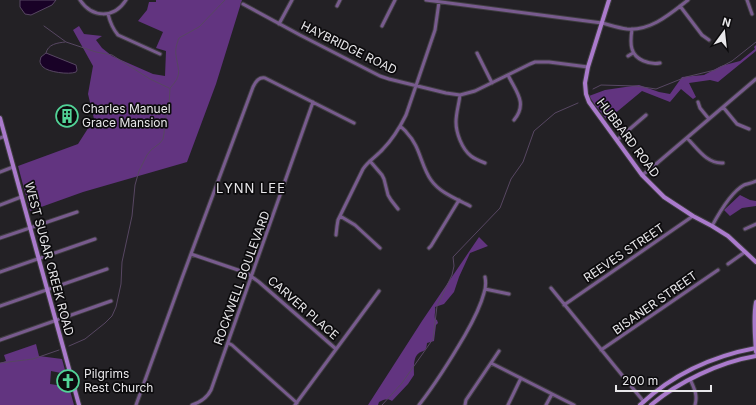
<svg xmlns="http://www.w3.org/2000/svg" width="756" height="405" viewBox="0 0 756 405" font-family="Inter,sans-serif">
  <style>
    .forest { fill: #623480 }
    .water { fill: #190227; stroke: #574762 }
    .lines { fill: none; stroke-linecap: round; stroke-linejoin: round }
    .stream { stroke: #574762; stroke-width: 1 }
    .street-casing { stroke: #3f3d41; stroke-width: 5 }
    .secondary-casing { stroke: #3f3d41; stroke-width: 6 }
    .street { stroke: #785b8e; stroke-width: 3 }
    .secondary { stroke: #aa7acc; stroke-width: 4 }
    .labels { text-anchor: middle; stroke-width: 3.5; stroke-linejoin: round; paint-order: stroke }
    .street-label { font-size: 12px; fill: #e8e7ea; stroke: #0c0b0d }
    .poi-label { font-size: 12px; fill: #e8e7ea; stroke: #0c0b0d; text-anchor: start }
    .neighbourhood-label { font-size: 13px; letter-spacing: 1px; fill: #e8e7ea; stroke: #0c0b0d }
  </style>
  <rect width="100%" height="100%" fill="#232125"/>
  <path class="forest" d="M156 0H242L216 84 187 162 83 192 30 211 18 166 78 144 94 119 88 94 93 66 73 30 79 26 84 34 102 36 96 40 102 48 112 56 153 74 165 76 166 51 156 48 163 32 138 21 147 10 149 2H156Z
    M756 45V51L718 82 710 80 689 83 696 97 693 99 681 89 670 102 642 91 607 120 595 105 589 96 605 90 639 85 659 92 670 94 682 77 704 75 721 66 740 61 755 49 754 47Z
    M740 195 750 200 756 201V206L742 208 730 216 724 210Z
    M479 237 488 246 470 253 459 277 454 292 444 304 435 307C436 311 434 314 435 319L437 320 438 323 436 325 434 341 427 343C426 354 422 349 417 355 413 360 414 370 414 375L408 384 392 401C388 398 384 399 379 402L378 405H368L422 321Z
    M36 344 39 356 62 359 66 374 51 371 50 384 69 387 74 405H0V363L6 361 4 355Z"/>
  <path class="water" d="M20 0H56L52 5 31 15 25 14 20 7Z
    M46 53 76 65 77 70 76 72C69 75 48 72 43 67 41 65 40 63 40 61L41 57Z"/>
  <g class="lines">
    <path class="stream" d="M44 26 66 42 96 52 112 55 150 79 169 88
      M46 53C48 44 57 43 65 42
      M593 89 601 85 636 86 656 89 686 77 715 70 732 61 756 42
      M69 346 85 339 105 323 112 316 116 307 121 284 122 262 132 216 135 185 139 171 147 155 151 150 160 143 163 139 164 133 166 116 169 106 170 88C183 74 178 71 176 55 175 49 177 43 179 38L199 27 225 0
      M0 363 33 359 59 350
      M382 405 402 383 433 339 437 306 452 275 454 266 453 257 500 208 511 179 523 162 534 131 555 113 578 103"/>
    <g class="street-casing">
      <path id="street" d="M80 0C92 18 114 19 126 0
        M426 0 602 23C610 25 618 28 627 29 651 31 670 14 688 0
        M747 0 752 14
        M243 4 300 35 380 76 389 79 446 93 460 95 475 91 530 64 535 62H549L588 67
        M337 6 340 0
        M680 6 702 35 709 40
        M108 14C110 22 112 28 118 35L160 54
        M279 24 292 0
        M382 26 395 0
        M632 29C631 36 630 43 632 49 635 60 650 65 660 63
        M477 53 492 83
        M628 56 633 53
        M508 75C516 92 528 103 514 120
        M460 95C459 104 456 113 456 122 456 133 462 149 471 156 475 159 480 161 485 163
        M698 102 700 108 709 119
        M723 107 737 124 749 129
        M400 126C402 128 405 130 407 133 420 146 421 166 431 180 440 193 457 199 470 206
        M0 138 5 136
        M687 138C698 149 707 164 723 163
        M617 140 646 115
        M370 161 382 175 384 179 388 195 391 200 398 209
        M0 172 13 167
        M642 175 649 170 756 79
        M0 205 21 197
        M340 216 355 225 380 248
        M712 226C719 213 731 192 744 185 747 184 752 183 756 181
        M745 229 756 224
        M336 235 337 226 338 220 363 169C368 161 377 156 383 149 392 140 400 127 406 115L435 30 439 2
        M0 238 77 212
        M429 248 431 246 459 200
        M191 254 241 271 248 274 259 282 336 349
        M728 264 745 252
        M0 272 95 239
        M551 288 644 402
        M485 289 509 294
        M564 305 693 216
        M0 306 107 269
        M0 340 111 301
        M228 343 232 345 242 354 297 403
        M601 350 718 270
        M491 363 574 405
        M690 379C694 388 698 395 695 405
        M136 405 182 278 253 87C256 81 259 77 265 78L354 123
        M192 405C201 402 207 398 211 390L313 102
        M295 405 379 291
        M419 405C436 383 451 359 465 335 473 321 480 308 484 293 486 287 486 282 485 277
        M465 405 466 400 499 351
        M508 405 521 378
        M546 405 552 394"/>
    </g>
    <g class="secondary-casing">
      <path id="secondary" d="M609 0 588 67 585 83 586 94 589 102 642 175 664 197 693 216 712 226 728 236 756 262
        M0 118 79 405
        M756 302C753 318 755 336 756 352
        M640 405C672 375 713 356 756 348
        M651 405C678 382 720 362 756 356"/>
    </g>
    <use href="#street" class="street"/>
    <use href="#secondary" class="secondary"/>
  </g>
  <defs>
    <g id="building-ring" transform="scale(1.15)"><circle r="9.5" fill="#0c0b0d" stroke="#52d397" stroke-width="1.5"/><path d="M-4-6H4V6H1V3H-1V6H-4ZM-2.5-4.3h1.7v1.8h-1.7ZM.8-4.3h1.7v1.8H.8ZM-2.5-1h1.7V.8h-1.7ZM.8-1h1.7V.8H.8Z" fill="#52d397"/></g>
    <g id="church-ring" transform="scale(1.15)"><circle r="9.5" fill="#0c0b0d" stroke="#52d397" stroke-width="1.5"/><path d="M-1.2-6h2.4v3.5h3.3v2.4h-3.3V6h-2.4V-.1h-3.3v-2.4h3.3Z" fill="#52d397"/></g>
  </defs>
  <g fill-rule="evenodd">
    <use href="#building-ring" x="67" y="116"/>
    <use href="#church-ring" x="68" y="381"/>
  </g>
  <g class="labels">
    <g class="street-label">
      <text transform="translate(349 48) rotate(26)" y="4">HAYBRIDGE ROAD</text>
      <text transform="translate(628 138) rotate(53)" y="4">HUBBARD ROAD</text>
      <text transform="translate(624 253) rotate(-34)" y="4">REEVES STREET</text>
      <text transform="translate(49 259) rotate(75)" y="4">WEST SUGAR CREEK ROAD</text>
      <text transform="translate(242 278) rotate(-70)" y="4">ROCKWELL BOULEVARD</text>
      <text transform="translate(655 303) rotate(-35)" y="4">BISANER STREET</text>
      <text transform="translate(303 308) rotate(41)" y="4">CARVER PLACE</text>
    </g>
    <g class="poi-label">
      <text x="82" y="113">Charles Manuel<tspan x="82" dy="14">Grace Mansion</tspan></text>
      <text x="84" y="378">Pilgrims<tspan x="84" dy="14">Rest Church</tspan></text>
    </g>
    <g class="neighbourhood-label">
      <text x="251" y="193">LYNN LEE</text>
    </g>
  </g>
  <g transform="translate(724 32) rotate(15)" stroke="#0c0b0d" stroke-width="3" paint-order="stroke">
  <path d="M0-3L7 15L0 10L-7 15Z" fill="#e8e7ea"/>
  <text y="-6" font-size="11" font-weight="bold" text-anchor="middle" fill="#e8e7ea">N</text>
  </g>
  <path d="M616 385v6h95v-6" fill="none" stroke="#e8e7ea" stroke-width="2"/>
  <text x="622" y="385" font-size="12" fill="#e8e7ea" stroke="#0c0b0d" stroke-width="3" paint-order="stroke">200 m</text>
</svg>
